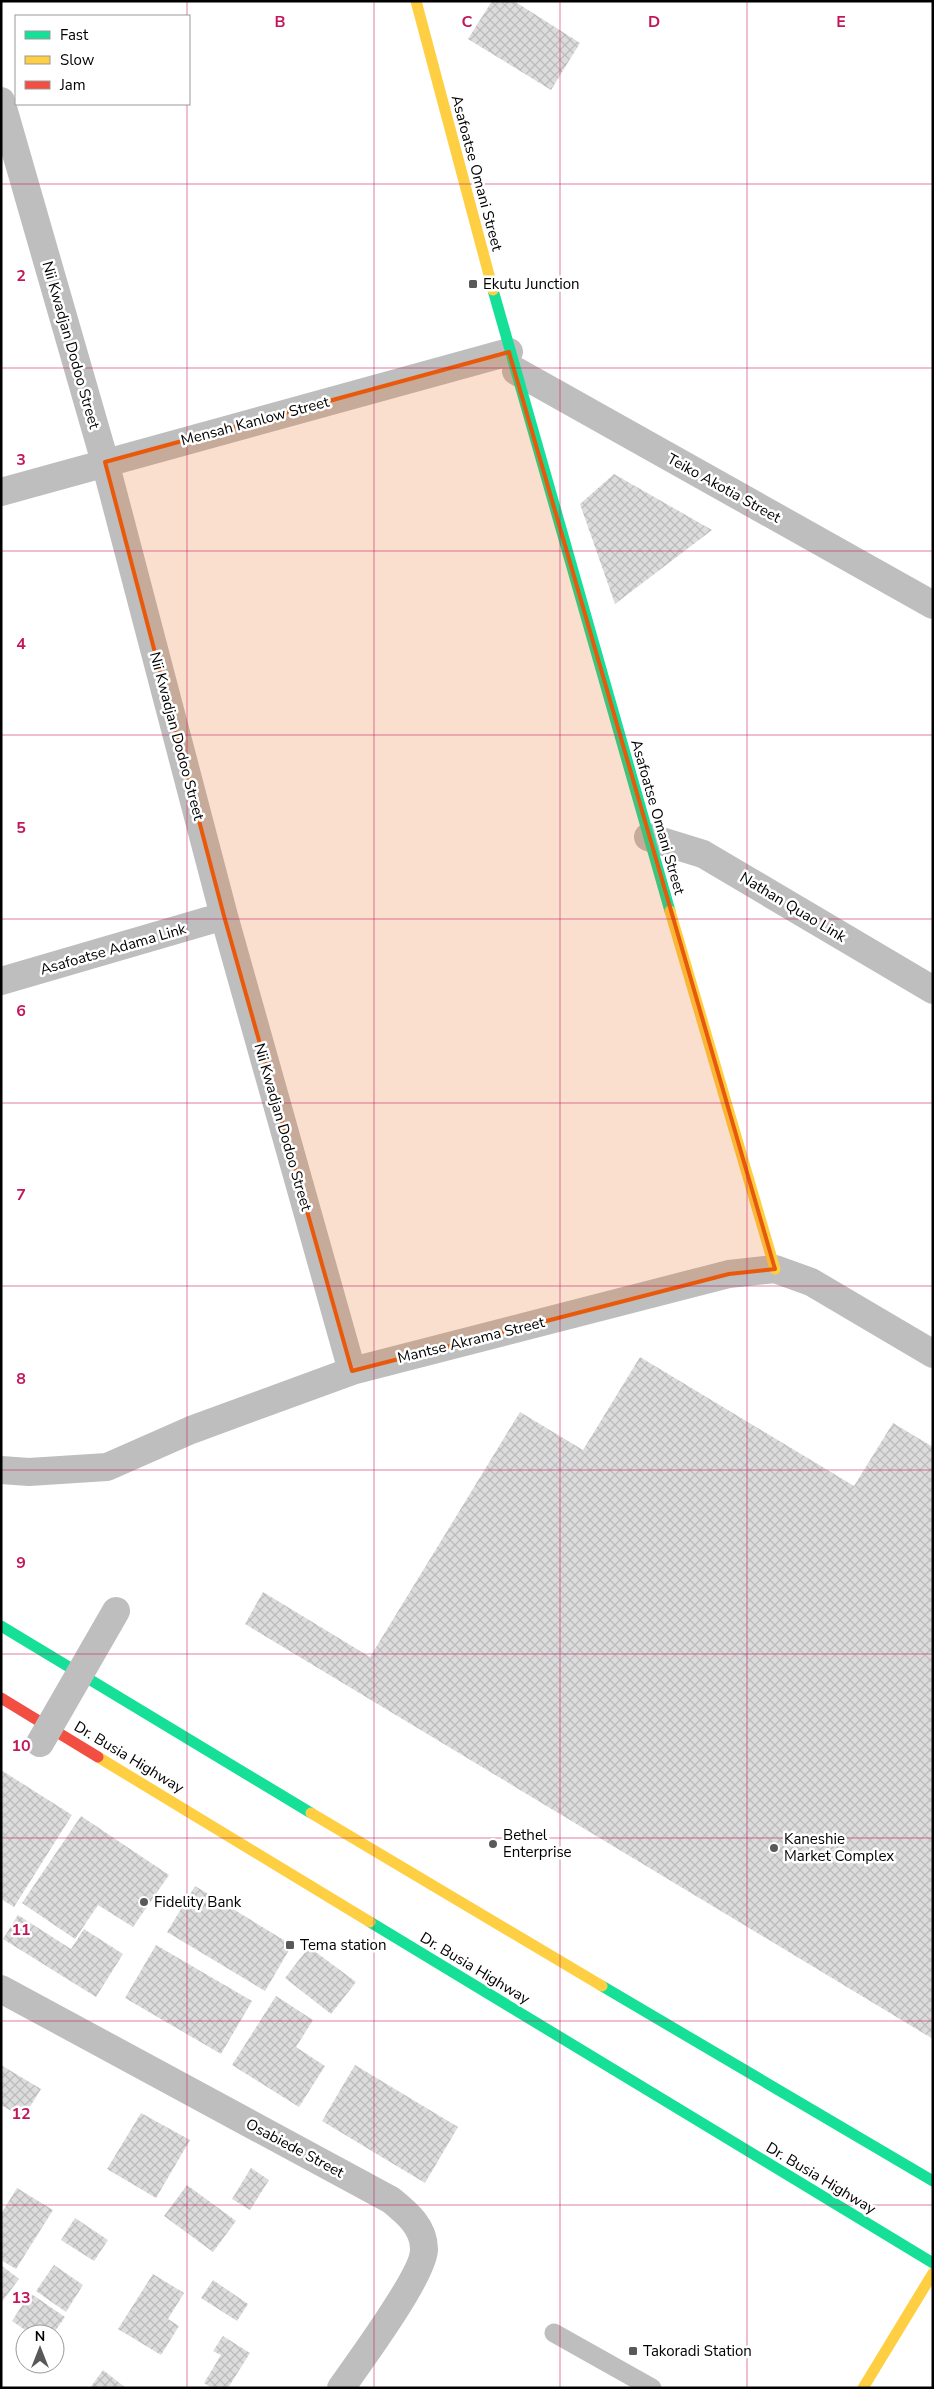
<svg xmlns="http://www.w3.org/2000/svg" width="934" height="2389" viewBox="0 0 934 2389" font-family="'Nunito Sans',sans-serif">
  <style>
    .building { fill: url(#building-cross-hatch) }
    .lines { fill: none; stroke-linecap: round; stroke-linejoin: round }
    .lane { stroke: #bebebe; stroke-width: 19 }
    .street { stroke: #bebebe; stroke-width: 28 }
    .fast { stroke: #16e098; stroke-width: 11 }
    .slow { stroke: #ffcf43; stroke-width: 11 }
    .jam { stroke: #f24e42; stroke-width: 11 }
    .street-bridge { stroke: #bebebe; stroke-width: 28 }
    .marked { fill: #e8590c; fill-opacity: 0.2; stroke: #e8590c; stroke-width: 4; stroke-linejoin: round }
    .grid { fill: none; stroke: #c2185b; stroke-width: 1; stroke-opacity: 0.55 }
    .poi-dot { fill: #595959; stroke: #fff; stroke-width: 2 }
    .labels { text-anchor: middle; stroke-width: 5; stroke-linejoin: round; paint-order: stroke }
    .street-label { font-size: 15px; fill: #000; stroke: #fff }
    .poi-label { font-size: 15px; fill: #000; stroke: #fff; text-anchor: start }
    .grid-label { font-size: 16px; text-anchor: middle; font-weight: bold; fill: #c2185b; stroke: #fff; stroke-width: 5; stroke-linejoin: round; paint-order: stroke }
  </style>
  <defs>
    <pattern id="building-cross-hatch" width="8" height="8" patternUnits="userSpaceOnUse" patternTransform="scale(1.25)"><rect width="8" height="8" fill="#dcdcdc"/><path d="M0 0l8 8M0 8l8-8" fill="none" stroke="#bbb"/></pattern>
  </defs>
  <rect width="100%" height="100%" fill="#fff"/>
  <path class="building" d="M492 1H514L580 43 551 90 468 39Z
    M614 474 712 530 615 604 580 504Z
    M640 1357 854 1486 893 1423 933 1447V2039L245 1624 263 1592 370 1657 520 1412 583 1450Z
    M1 1770 72 1815 14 1907 1 1899Z
    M81 1816 169 1875 133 1927 98 1905 75 1939 22 1903Z
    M195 1886 292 1945 265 1991 167 1932Z
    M18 1915 71 1949 84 1929 123 1954 96 1997 3 1939Z
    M156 1945 252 2001 221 2054 125 1998Z
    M309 1947 356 1982 331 2014 285 1978Z
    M276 1996 313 2020 296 2047 325 2066 299 2107 232 2065Z
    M1 2065 41 2089 23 2118 1 2105Z
    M355 2065 458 2127 425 2183 322 2121Z
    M141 2113 190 2140 156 2198 107 2169Z
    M251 2168 269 2180 250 2210 232 2199Z
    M187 2185 236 2221 213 2252 164 2216Z
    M17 2188 53 2210 16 2269 1 2260V2214Z
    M75 2218 108 2240 94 2261 61 2240Z
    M1 2265 19 2279 1 2303Z
    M54 2265 83 2285 66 2312 36 2291Z
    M153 2274 184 2293 168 2319 179 2326 161 2355 118 2329Z
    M213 2280 248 2304 237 2321 201 2298Z
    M30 2293 65 2317 53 2334H31L12 2321Z
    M223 2336 250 2353 228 2388H212L204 2383 221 2355 213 2351Z
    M103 2370 126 2388H90Z"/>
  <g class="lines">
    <path class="lane" d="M554 2333 652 2388"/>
    <path class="street" d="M1 101 105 462 224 916 352 1371
      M516 371 933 605
      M1 492 509 352
      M648 837 703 854 933 990
      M1 981 224 916
      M1 1470 29 1472 107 1467 191 1430 352 1371 729 1274 775 1269 811 1282 933 1354
      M1 1989 391 2200C407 2213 424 2227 424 2249 425 2273 358 2364 341 2388"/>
    <path class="fast" d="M493 290 670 911
      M1 1626 311 1813
      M370 1922 933 2263
      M602 1986 933 2181"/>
    <path class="slow" d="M416 1 493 290
      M670 911 775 1269
      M98 1757 370 1922
      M311 1813 602 1986
      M863 2388 933 2273"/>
    <path class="jam" d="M1 1698 98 1757"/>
    <path class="street-bridge" d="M40 1743 116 1611"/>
  </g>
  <path class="marked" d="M509 352 775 1269 729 1274 352 1371 224 916 105 462Z"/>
  <path class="grid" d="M187 1V16M374 1V2388M560 1V2388M747 1V2388M187 104V2388M1 184H933M1 368H933M1 551H933M1 735H933M1 919H933M1 1103H933M1 1286H933M1 1470H933M1 1654H933M1 1838H933M1 2021H933M1 2205H933"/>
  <g class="poi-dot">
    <rect x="468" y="279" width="10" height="10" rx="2.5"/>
    <circle cx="493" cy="1844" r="5"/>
    <circle cx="774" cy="1848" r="5"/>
    <circle cx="144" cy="1902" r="5"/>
    <rect x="285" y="1940" width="10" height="10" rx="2.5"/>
    <rect x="628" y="2346" width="10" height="10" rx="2.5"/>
  </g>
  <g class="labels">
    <g class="street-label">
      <text transform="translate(477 173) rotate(75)" y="5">Asafoatse Omani Street</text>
      <text transform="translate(71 345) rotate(74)" y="5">Nii Kwadjan Dodoo Street</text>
      <text transform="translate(255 421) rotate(-15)" y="5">Mensah Kanlow Street</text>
      <text transform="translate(724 488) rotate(29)" y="5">Teiko Akotia Street</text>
      <text transform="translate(177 736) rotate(75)" y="5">Nii Kwadjan Dodoo Street</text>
      <text transform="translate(658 817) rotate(74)" y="5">Asafoatse Omani Street</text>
      <text transform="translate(793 907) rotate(31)" y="5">Nathan Quao Link</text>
      <text transform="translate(113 949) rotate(-16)" y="5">Asafoatse Adama Link</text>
      <text transform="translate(283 1127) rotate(74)" y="5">Nii Kwadjan Dodoo Street</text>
      <text transform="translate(471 1340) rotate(-14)" y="5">Mantse Akrama Street</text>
      <text transform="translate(129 1757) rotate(31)" y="5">Dr. Busia Highway</text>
      <text transform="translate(475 1968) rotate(31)" y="5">Dr. Busia Highway</text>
      <text transform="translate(295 2148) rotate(28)" y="5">Osabiede Street</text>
      <text transform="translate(821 2178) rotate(31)" y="5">Dr. Busia Highway</text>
    </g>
    <g class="poi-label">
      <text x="483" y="289">Ekutu Junction</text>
      <text x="503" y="1840">Bethel<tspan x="503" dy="17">Enterprise</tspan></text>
      <text x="784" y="1844">Kaneshie<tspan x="784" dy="17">Market Complex</tspan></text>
      <text x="154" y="1907">Fidelity Bank</text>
      <text x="300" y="1950">Tema station</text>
      <text x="643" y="2356">Takoradi Station</text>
    </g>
  </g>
  <g class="grid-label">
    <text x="280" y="27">B</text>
    <text x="467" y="27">C</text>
    <text x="654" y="27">D</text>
    <text x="841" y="27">E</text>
    <text x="21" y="281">2</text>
    <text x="21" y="465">3</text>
    <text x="21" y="649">4</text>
    <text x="21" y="833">5</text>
    <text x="21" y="1016">6</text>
    <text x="21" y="1200">7</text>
    <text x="21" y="1384">8</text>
    <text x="21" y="1568">9</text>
    <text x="21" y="1751">10</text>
    <text x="21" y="1935">11</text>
    <text x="21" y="2119">12</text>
    <text x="21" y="2303">13</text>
  </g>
  <rect width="934" height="2389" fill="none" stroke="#000000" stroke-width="5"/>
  <rect x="15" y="15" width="175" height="90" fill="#ffffff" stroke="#999999"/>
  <rect x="25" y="31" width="25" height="8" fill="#16e098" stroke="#999999"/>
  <text x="60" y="40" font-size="15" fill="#000000">Fast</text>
  <rect x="25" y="56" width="25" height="8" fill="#ffcf43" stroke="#999999"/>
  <text x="60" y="65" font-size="15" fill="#000000">Slow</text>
  <rect x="25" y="81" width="25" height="8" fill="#f24e42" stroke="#999999"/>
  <text x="60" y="90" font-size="15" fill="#000000">Jam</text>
  <g transform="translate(40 2349)"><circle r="24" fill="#ffffff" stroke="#999999"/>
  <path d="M0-4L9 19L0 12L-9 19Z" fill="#595959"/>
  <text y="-8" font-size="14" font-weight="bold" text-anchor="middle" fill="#000000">N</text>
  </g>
</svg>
